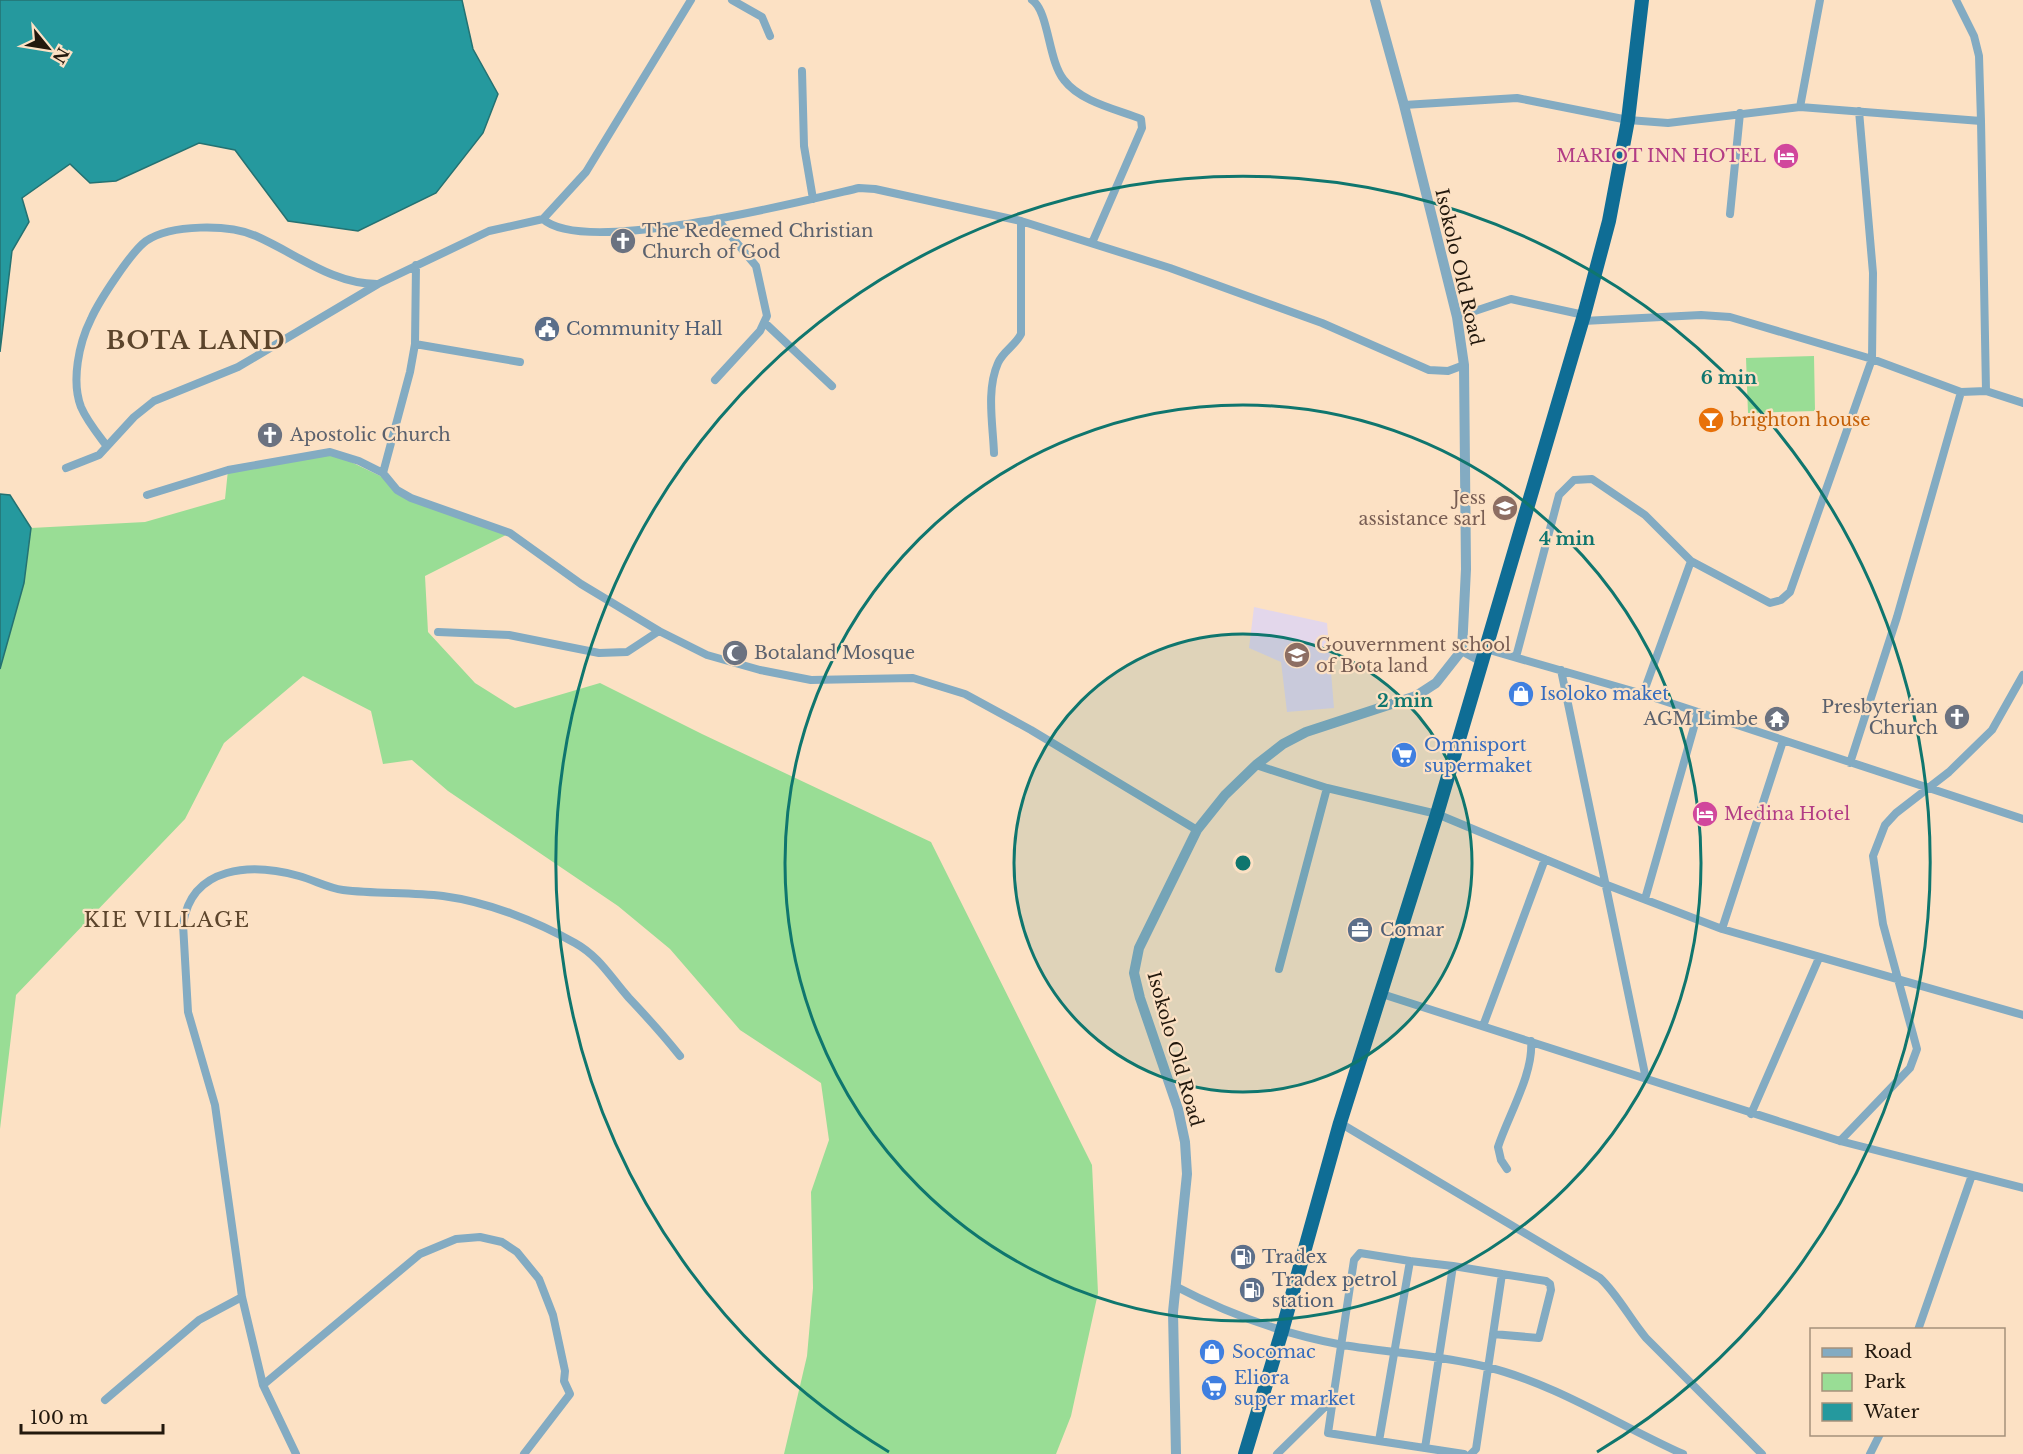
<svg xmlns="http://www.w3.org/2000/svg" width="2023" height="1454" viewBox="0 0 2023 1454" font-family="'Libre Baskerville',serif">
  <style>
    .education { fill: #e3d7eb }
    .green { fill: #99dd95 }
    .water { fill: #25999e; stroke: #247272; stroke-width: 1.5 }
    .lines { fill: none; stroke-linecap: round; stroke-linejoin: round }
    .minor { stroke: #83abc2; stroke-width: 8 }
    .tertiary { stroke: #83abc2; stroke-width: 10 }
    .trunk { stroke: #0f6d95; stroke-width: 14 }
    .ring { fill: none; stroke: #0f766e; stroke-width: 3 }
    .labels { text-anchor: middle; stroke-width: 4.5; stroke-linejoin: round; paint-order: stroke }
    .hotel-label { font-size: 18px; fill: #b23c85; stroke: #fce1c4; text-anchor: end }
    .worship-label { font-size: 18px; fill: #5b616d; stroke: #fce1c4; text-anchor: start }
    .street-label { font-size: 18px; fill: #22180d; stroke: #fce1c4 }
    .service-label { font-size: 18px; fill: #4e5e75; stroke: #fce1c4; text-anchor: start }
    .food-label { font-size: 18px; fill: #c56008; stroke: #fce1c4; text-anchor: start }
    .education-label { font-size: 18px; fill: #785e54; stroke: #fce1c4; text-anchor: end }
    .shop-label { font-size: 18px; fill: #366cbe; stroke: #fce1c4; text-anchor: start }
    .quarter-label { font-size: 21px; letter-spacing: 1.5px; fill: #5c452c; stroke: #fce1c4 }
    .district-label { font-size: 24px; font-weight: bold; letter-spacing: 1.5px; fill: #5c452c; stroke: #fce1c4 }
    .centre { fill: #0f766e; stroke: #fce1c4; stroke-width: 3 }
    .ring-label { font-size: 18px; text-anchor: middle; font-weight: bold; fill: #0f766e; stroke: #fce1c4; stroke-width: 4.5; stroke-linejoin: round; paint-order: stroke }
  </style>
  <rect width="100%" height="100%" fill="#fce1c4"/>
  <path class="education" d="M1254 607 1327 623 1334 708 1287 712 1281 662 1249 648Z"/>
  <path class="green" d="M1814 356 1815 411 1748 413 1746 358Z
    M330 452 395 483 401 492 510 533 425 576 428 632 475 683 515 708 600 683 702 734 931 842 1092 1165 1098 1293 1071 1416 1056 1454H784L807 1356 813 1288 811 1192 829 1140 821 1083 740 1030 670 949 618 906 448 791 412 760 383 764 371 711 303 676 224 743 185 819 16 995 0 1129V669L24 583 31 528 145 522 225 499 228 470Z"/>
  <path class="water" d="M0 0H462L473 49 498 94 483 133 436 193 358 231 288 221 235 150 199 143 116 181 90 183 70 164 22 198 29 222 12 251 0 352Z
    M0 494 10 495 31 528 24 583 0 669Z"/>
  <g class="lines">
    <path class="minor" d="M732 0 762 17 770 36
      M1032 0C1049 11 1048 61 1064 80 1081 102 1116 109 1141 119L1142 128 1092 243
      M1956 0 1974 36 1979 56 1981 121
      M802 71 804 146 813 199
      M1404 105 1517 98 1628 120 1668 123 1800 107 1981 121 1986 391
      M1800 107 1820 0
      M1730 214 1740 113
      M543 219C584 257 803 201 859 188L875 189 1021 221 1170 268 1322 323 1429 370 1448 371 1464 365
      M416 265 415 344 410 372 383 473 397 490 411 498 510 533 581 584 659 631 707 655 760 670 811 680 913 678 965 694 1031 730 1197 830
      M1457 317 1511 299 1584 315
      M1583 321 1701 315 1730 317 1872 359 1961 392 1986 391 2023 403
      M765 323 832 386
      M415 344 520 362
      M715 380 760 331 767 316 756 266 717 219
      M106 445C97 433 87 421 81 407 71 381 79 343 91 319 99 301 131 252 146 241 171 224 229 224 256 236 297 254 332 284 377 284
      M994 453C993 425 986 390 998 363 1003 351 1015 346 1021 334V221
      M66 468 99 455 134 417 154 401 238 367 378 284 489 231 543 219 586 172 691 0
      M147 495 228 470 330 452 359 461 383 473
      M1691 561 1770 603 1781 600 1790 592 1872 359 1873 273 1859 111
      M438 632 509 635 599 653 627 652 659 631
      M1486 649 1643 694 2023 819
      M1516 657 1559 495 1574 480 1592 479 1645 515 1691 561 1643 694
      M1561 670 1646 1079
      M1850 763 1897 617 1961 392
      M1256 765 1327 788 1437 814 1607 885 1722 929 2023 1015
      M1645 899 1698 713
      M1722 929 1783 741
      M1279 969 1327 788
      M1382 994 1840 1141 2023 1188
      M1483 1026 1545 859
      M1751 1114 1819 958
      M1340 1123 1600 1278C1618 1295 1630 1319 1646 1338L1762 1454
      M1840 1141 1910 1068 1917 1049 1883 924 1873 856 1885 825 1896 813 1949 772 1992 730 2023 675
      M1507 1169 1501 1160 1498 1147C1508 1116 1534 1073 1531 1041
      M1410 1261 1453 1266
      M1175 1286C1228 1314 1283 1334 1343 1345 1391 1353 1440 1355 1487 1367 1556 1384 1618 1425 1683 1454
      M1918 1330 1972 1175
      M1493 1334 1539 1338 1551 1290 1550 1284 1546 1281 1502 1274
      M263 1385 420 1254 456 1239 480 1237 502 1242 517 1252 539 1279 553 1315 565 1371 564 1381 570 1394 524 1454
      M1333 1399 1328 1433 1379 1441
      M105 1400 199 1320 242 1297
      M1425 1448 1453 1266 1502 1274 1476 1449 1471 1454
      M296 1454 263 1385 242 1297 215 1105 188 1012 183 924C192 865 252 863 299 876 314 880 328 888 343 890 376 894 410 892 443 896 488 902 536 921 575 943 600 957 611 978 629 998 647 1017 664 1036 680 1056
      M1277 1454 1333 1399 1354 1260 1360 1253 1410 1261 1379 1441 1464 1454
      M1870 1454 1880 1434"/>
    <path class="tertiary" d="M1462 650 1482 661
      M1176 1454 1173 1312 1187 1174 1185 1142 1178 1109 1140 998 1134 973 1139 948 1197 830 1225 795 1256 765 1283 744 1306 732 1416 696 1436 683 1462 650 1466 569 1464 365 1457 317 1404 105 1375 0"/>
    <path class="trunk" d="M1245 1454 1282 1331 1340 1123 1437 814 1584 315 1609 221 1628 120 1642 0"/>
  </g>
  <circle cx="1243" cy="863" r="229" fill="#0f766e" fill-opacity=".12"/>
  <g class="ring">
    <circle cx="1243" cy="863" r="229"/>
    <circle cx="1243" cy="863" r="458"/>
    <path d="M889 1452A687 687 0 1 1 1597 1452"/>
  </g>
  <defs>
    <g id="hotel-disc" transform="scale(1.35)"><circle r="9.5" fill="#d1479c" stroke="#fce1c4"/><path d="M-6-4.5h1.5V1H6V5H4.5V3h-9V5H-6ZM-4 0a1.8 1.8 0 1 1 3.6 0ZM.5 0V-2.5h3Q6-2.5 6 0Z" fill="#fff"/></g>
    <g id="church-disc" transform="scale(1.35)"><circle r="9.5" fill="#6b7280" stroke="#fce1c4"/><path d="M-1.2-6h2.4v3.5h3.3v2.4h-3.3V6h-2.4V-.1h-3.3v-2.4h3.3Z" fill="#fff"/></g>
    <g id="civic-disc" transform="scale(1.35)"><circle r="9.5" fill="#5c6f8a" stroke="#fce1c4"/><path d="M-.6-6.5H3V-4.5H.6V-3L4-1V1h2V6H-6V1h2V-1L-.6-3ZM-1.2 2.5V6h2.4V2.5Z" fill="#fff"/></g>
    <g id="bar-disc" transform="scale(1.35)"><circle r="9.5" fill="#e8710a" stroke="#fce1c4"/><path d="M-6-5H6L.8 .8V4.5H3.5V6h-7V4.5H-.8V.8Z" fill="#fff"/></g>
    <g id="university-disc" transform="scale(1.35)"><circle r="9.5" fill="#8d6e63" stroke="#fce1c4"/><path d="M0-5L7-2L0 1L-7-2ZM-4 1L0 2.5L4 1V4Q0 6-4 4Z" fill="#fff"/></g>
    <g id="mosque-disc" transform="scale(1.35)"><circle r="9.5" fill="#6b7280" stroke="#fce1c4"/><path d="M3.5-4.9A6 6 0 1 0 3.5 4.9A5 5 0 1 1 3.5-4.9Z" fill="#fff"/></g>
    <g id="school-disc" transform="scale(1.35)"><circle r="9.5" fill="#8d6e63" stroke="#fce1c4"/><path d="M0-5L7-2L0 1L-7-2ZM-4 1L0 2.5L4 1V4Q0 6-4 4Z" fill="#fff"/></g>
    <g id="shop-disc" transform="scale(1.35)"><circle r="9.5" fill="#3f7fe0" stroke="#fce1c4"/><path d="M-5-2.5h2.3a2.7 3.5 0 0 1 5.4 0H5L5.5 6h-11ZM-1.5-2.5h3a1.5 2.3 0 0 0-3 0Z" fill="#fff"/></g>
    <g id="temple-disc" transform="scale(1.35)"><circle r="9.5" fill="#6b7280" stroke="#fce1c4"/><path d="M0-6L5-2H3V0L6.5 2.5H4V6H1.5V3h-3V6H-4V2.5H-6.5L-3 0V-2H-5Z" fill="#fff"/></g>
    <g id="supermarket-disc" transform="scale(1.35)"><circle r="9.5" fill="#3f7fe0" stroke="#fce1c4"/><path d="M-6-5.5h2.5l.6 2H6L4.5 2H-2.5L-4.4-4H-6ZM-1.5 3.2a1.3 1.3 0 1 0 .1 0ZM3 3.2a1.3 1.3 0 1 0 .1 0Z" fill="#fff"/></g>
    <g id="office-disc" transform="scale(1.35)"><circle r="9.5" fill="#5c6f8a" stroke="#fce1c4"/><path d="M-6-3h4V-5.5h4V-3h4V5H-6ZM-1-4.5V-3h2v-1.5ZM-6 0V1H6V0Z" fill="#fff"/></g>
    <g id="fuel-disc" transform="scale(1.35)"><circle r="9.5" fill="#5c6f8a" stroke="#fce1c4"/><path d="M-5.5-6h7V0h2V4h1.3V-2.5L3-4.5l.8-.8L6-3V5H2.5V1h-1V6h-7ZM-4.2-4.7v3.2H.2V-4.7Z" fill="#fff"/></g>
  </defs>
  <g fill-rule="evenodd">
    <use href="#hotel-disc" x="1786" y="156"/>
    <use href="#church-disc" x="623" y="241"/>
    <use href="#civic-disc" x="547" y="329"/>
    <use href="#bar-disc" x="1711" y="420"/>
    <use href="#church-disc" x="270" y="435"/>
    <use href="#university-disc" x="1505" y="508"/>
    <use href="#mosque-disc" x="735" y="653"/>
    <use href="#school-disc" x="1297" y="655"/>
    <use href="#shop-disc" x="1521" y="694"/>
    <use href="#church-disc" x="1957" y="717"/>
    <use href="#temple-disc" x="1777" y="719"/>
    <use href="#supermarket-disc" x="1404" y="755"/>
    <use href="#hotel-disc" x="1705" y="814"/>
    <use href="#office-disc" x="1360" y="930"/>
    <use href="#fuel-disc" x="1243" y="1257"/>
    <use href="#fuel-disc" x="1252" y="1290"/>
    <use href="#shop-disc" x="1212" y="1352"/>
    <use href="#supermarket-disc" x="1214" y="1388"/>
  </g>
  <g class="labels">
    <g class="hotel-label">
      <text x="1766" y="162">MARIOT INN HOTEL</text>
      <text x="1724" y="820" text-anchor="start">Medina Hotel</text>
    </g>
    <g class="worship-label">
      <text x="642" y="237">The Redeemed Christian<tspan x="642" dy="21">Church of God</tspan></text>
      <text x="290" y="441">Apostolic Church</text>
      <text x="754" y="659">Botaland Mosque</text>
      <text x="1938" y="713" text-anchor="end">Presbyterian<tspan x="1938" dy="21">Church</tspan></text>
      <text x="1758" y="725" text-anchor="end">AGM Limbe</text>
    </g>
    <g class="street-label">
      <text transform="translate(1459 267) rotate(77)" y="6">Isokolo Old Road</text>
      <text transform="translate(1175 1049) rotate(74)" y="6">Isokolo Old Road</text>
    </g>
    <g class="service-label">
      <text x="566" y="335">Community Hall</text>
      <text x="1380" y="936">Comar</text>
      <text x="1262" y="1263">Tradex</text>
      <text x="1272" y="1286">Tradex petrol<tspan x="1272" dy="21">station</tspan></text>
    </g>
    <g class="food-label">
      <text x="1730" y="426">brighton house</text>
    </g>
    <g class="education-label">
      <text x="1486" y="504">Jess<tspan x="1486" dy="21">assistance sarl</tspan></text>
      <text x="1316" y="651" text-anchor="start">Gouvernment school<tspan x="1316" dy="21">of Bota land</tspan></text>
    </g>
    <g class="shop-label">
      <text x="1540" y="700">Isoloko maket</text>
      <text x="1424" y="751">Omnisport<tspan x="1424" dy="21">supermaket</tspan></text>
      <text x="1232" y="1358">Socomac</text>
      <text x="1234" y="1384">Eliora<tspan x="1234" dy="21">super market</tspan></text>
    </g>
    <g class="quarter-label">
      <text x="167" y="927">KIE VILLAGE</text>
    </g>
    <g class="district-label">
      <text x="196" y="349">BOTA LAND</text>
    </g>
  </g>
  <circle cx="1243" cy="863" r="9" class="centre"/>
  <g class="ring-label">
    <text x="1729" y="384">6 min</text>
    <text x="1567" y="545">4 min</text>
    <text x="1405" y="707">2 min</text>
  </g>
  <rect x="1810" y="1328" width="195" height="108" fill="#fce1c4" stroke="#a5917b" stroke-width="1.5"/>
  <rect x="1822" y="1348" width="30" height="9" fill="#83abc2" stroke="#a5917b" stroke-width="1.5"/>
  <text x="1864" y="1358" font-size="18" fill="#22180d">Road</text>
  <rect x="1822" y="1373" width="30" height="18" fill="#99dd95" stroke="#a5917b" stroke-width="1.5"/>
  <text x="1864" y="1388" font-size="18" fill="#22180d">Park</text>
  <rect x="1822" y="1403" width="30" height="18" fill="#25999e" stroke="#a5917b" stroke-width="1.5"/>
  <text x="1864" y="1418" font-size="18" fill="#22180d">Water</text>
  <g transform="translate(48 48) rotate(120)" stroke="#fce1c4" stroke-width="4.5" paint-order="stroke">
  <path d="M0-4.5L10 22L0 15L-10 22Z" fill="#22180d"/>
  <text y="-9" font-size="16" font-weight="bold" text-anchor="middle" fill="#22180d">N</text>
  </g>
  <path d="M21 1424v9h142v-9" fill="none" stroke="#22180d" stroke-width="3"/>
  <text x="30" y="1424" font-size="18" fill="#22180d" stroke="#fce1c4" stroke-width="4.5" paint-order="stroke">100 m</text>
</svg>
